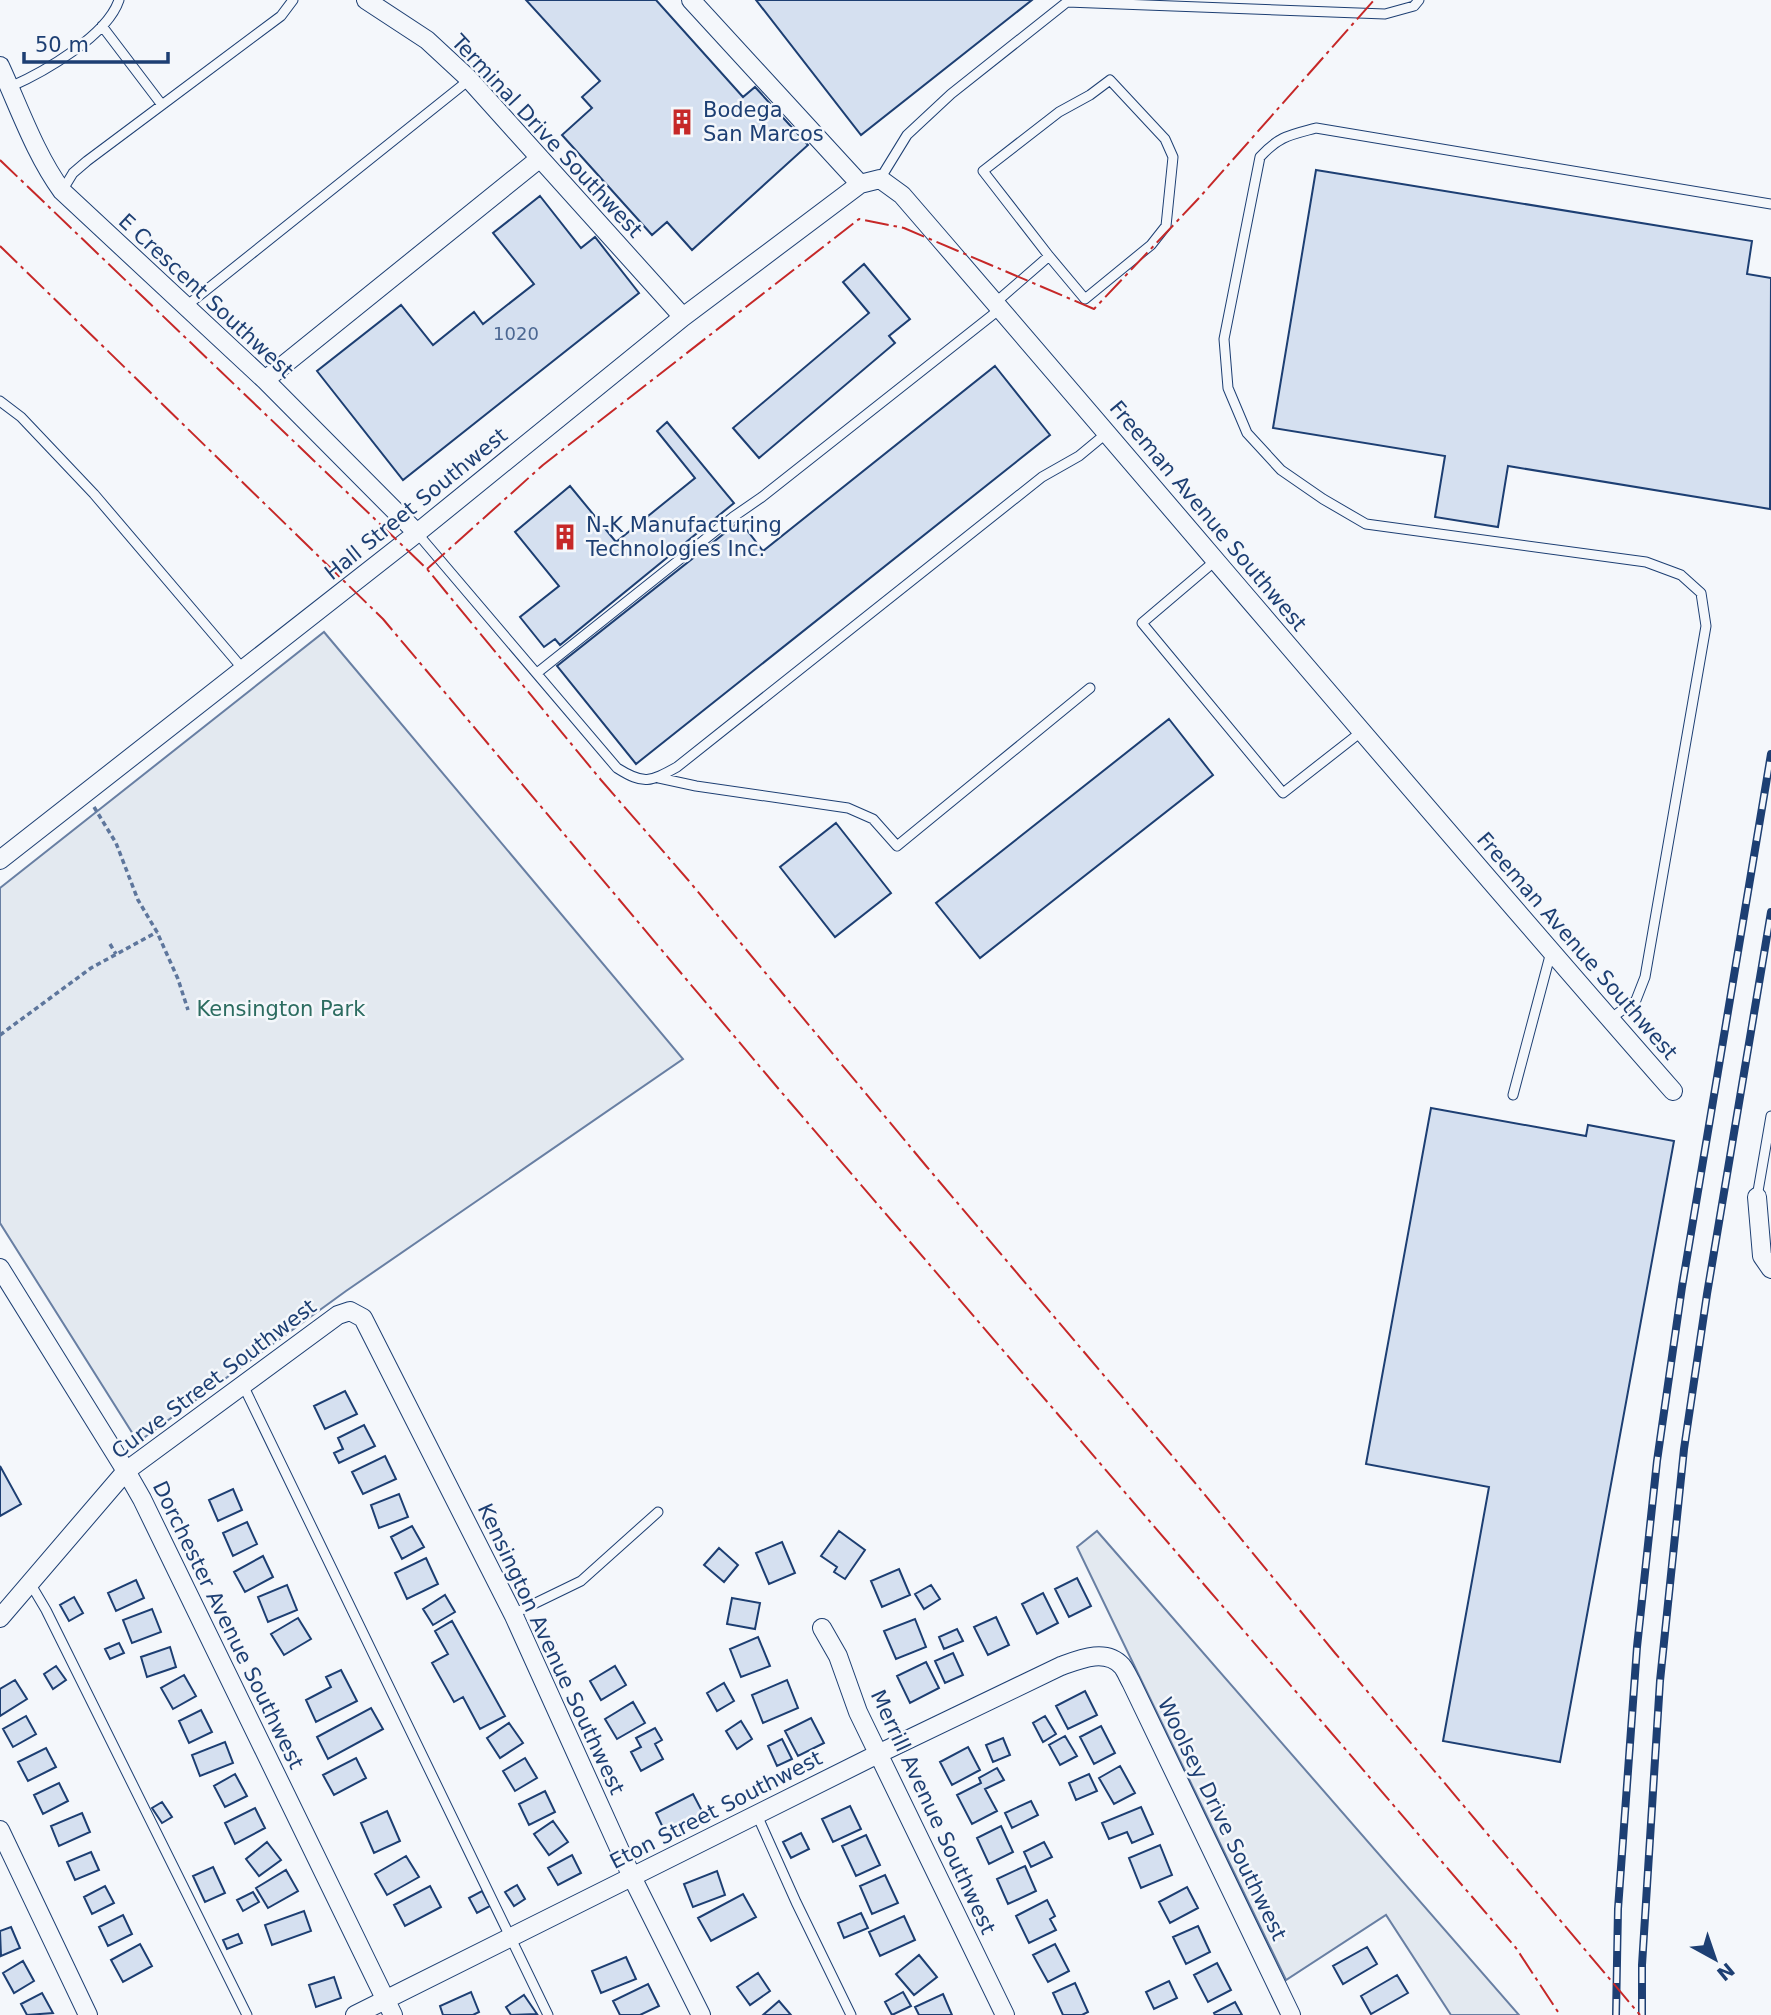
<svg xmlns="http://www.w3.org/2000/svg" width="1771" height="2015" viewBox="0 0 1771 2015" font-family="'DejaVu Sans',sans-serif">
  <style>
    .green { fill: #e3e9f0; stroke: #687fa3; stroke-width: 2 }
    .building { fill: #d5e0f0; stroke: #1d3f73; stroke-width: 2 }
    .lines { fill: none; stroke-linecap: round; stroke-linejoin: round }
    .service-casing { stroke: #1d3f73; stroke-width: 11 }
    .minor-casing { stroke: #1d3f73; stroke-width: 20 }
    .path { stroke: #5e769c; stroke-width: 3.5; stroke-dasharray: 5 3.5; stroke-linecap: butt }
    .service { stroke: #f4f7fb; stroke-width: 9 }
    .minor { stroke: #f4f7fb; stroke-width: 18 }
    .rail-casing { stroke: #1d3f73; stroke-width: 8 }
    .rail { stroke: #f4f7fb; stroke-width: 5; stroke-dasharray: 16; stroke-linecap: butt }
    .power { stroke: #c62828; stroke-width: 2; stroke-dasharray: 24 5 3.5 5; stroke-linecap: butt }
    .labels { text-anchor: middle; stroke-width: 5; stroke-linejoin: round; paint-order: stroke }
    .number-label { font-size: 18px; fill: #4b6792 }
    .poi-label { font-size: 21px; fill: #1d3f73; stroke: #f4f7fb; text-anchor: start }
    .street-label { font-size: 21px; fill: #1d3f73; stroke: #f4f7fb }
    .park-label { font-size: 21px; fill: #2c6c60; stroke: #f4f7fb }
  </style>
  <rect width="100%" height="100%" fill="#f4f7fb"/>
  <path class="green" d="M324 632 683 1059 346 1291 138 1442 0 1223V888Z
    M1097 1531 1519 2015H1451L1386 1915 1286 1980 1077 1547Z"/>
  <path class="building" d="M526 0H656L743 97 755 87 808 145 692 250 667 222 652 235 562 135 592 108 582 97 600 81Z
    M756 0H1032L861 135Z
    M1316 170 1752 241 1747 274 1771 278 1770 509 1508 466 1498 527 1435 517 1445 456 1273 428Z
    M540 196 581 248 595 237 639 293 403 480 317 371 401 305 433 345 474 312 483 324 534 284 493 233Z
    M864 264 910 319 889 336 895 343 759 458 733 428 869 313 843 282Z
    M995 366 1050 435 636 764 557 666 740 521 763 551Z
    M667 422 734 503 560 645 555 639 544 647 520 617 559 586 515 532 570 486 616 542 695 478 657 431Z
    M1169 719 1213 775 980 958 936 903Z
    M836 823 891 893 835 937 780 867Z
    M1431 1108 1586 1136 1588 1125 1674 1141 1560 1762 1443 1741 1489 1487 1366 1464Z
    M345 1391 357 1414 325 1429 314 1406Z
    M364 1425 375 1446 339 1463 334 1453 343 1449 338 1438Z
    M385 1456 396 1479 363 1494 352 1472Z
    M0 1466 21 1504 0 1516Z
    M233 1489 242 1510 218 1521 209 1500Z
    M399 1494 408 1517 379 1528 371 1505Z
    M247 1522 257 1544 233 1556 223 1533Z
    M412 1526 424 1547 402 1559 391 1537Z
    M839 1531 865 1550 845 1579 834 1572 837 1567 821 1556Z
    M782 1542 795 1573 769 1584 756 1553Z
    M719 1548 738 1565 724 1582 704 1565Z
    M263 1556 273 1577 245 1592 234 1572Z
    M426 1558 438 1584 407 1599 395 1573Z
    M899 1569 910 1595 882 1607 871 1581Z
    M1077 1578 1091 1606 1069 1617 1055 1589Z
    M136 1580 144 1598 116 1611 108 1593Z
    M287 1585 297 1610 268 1622 258 1597Z
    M931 1585 940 1599 924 1609 915 1594Z
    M1043 1593 1058 1623 1037 1634 1022 1604Z
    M445 1595 455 1612 433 1625 423 1609Z
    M74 1597 83 1613 69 1621 60 1605Z
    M732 1598 760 1603 755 1629 727 1624Z
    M152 1609 161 1632 132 1643 123 1620Z
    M996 1617 1009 1645 988 1655 974 1627Z
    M298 1618 311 1639 284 1655 271 1634Z
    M915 1619 926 1647 896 1659 884 1631Z
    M452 1621 505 1716 480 1729 463 1697 454 1702 432 1663 448 1654 435 1631Z
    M957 1629 963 1641 944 1649 939 1637Z
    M758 1637 770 1666 741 1677 730 1649Z
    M119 1643 124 1653 110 1659 105 1649Z
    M170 1647 176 1667 147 1677 141 1657Z
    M953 1653 963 1675 945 1683 935 1661Z
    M926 1662 939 1688 910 1703 897 1676Z
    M56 1666 66 1680 53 1689 44 1674Z
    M615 1666 626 1685 601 1700 590 1681Z
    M341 1670 357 1701 316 1722 306 1700 331 1687 326 1677Z
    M184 1675 196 1696 173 1709 161 1688Z
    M15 1680 27 1699 0 1716V1689Z
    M787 1680 798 1708 763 1723 752 1695Z
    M724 1683 734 1701 717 1711 707 1693Z
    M1085 1691 1097 1715 1068 1729 1056 1706Z
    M633 1702 645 1723 617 1739 605 1719Z
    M371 1708 383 1729 328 1759 317 1737Z
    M201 1710 212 1732 189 1743 179 1721Z
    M26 1716 36 1734 13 1747 3 1729Z
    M1045 1716 1056 1734 1043 1742 1033 1723Z
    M811 1718 824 1743 798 1756 785 1731Z
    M741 1721 752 1739 737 1749 726 1731Z
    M509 1723 523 1743 500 1758 487 1738Z
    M1101 1726 1115 1753 1094 1764 1080 1737Z
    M655 1728 662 1740 655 1744 663 1759 641 1771 631 1752 641 1747 636 1738Z
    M1065 1736 1077 1756 1060 1765 1049 1745Z
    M1003 1738 1010 1755 993 1762 986 1745Z
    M782 1739 792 1759 777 1766 768 1746Z
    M225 1742 233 1763 200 1776 192 1755Z
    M968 1747 980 1770 952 1785 940 1762Z
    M46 1748 56 1767 28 1781 18 1762Z
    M356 1758 366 1778 334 1795 323 1775Z
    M525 1758 537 1778 515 1791 503 1771Z
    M1120 1766 1135 1793 1114 1804 1099 1778Z
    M997 1768 1004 1780 985 1789 997 1811 972 1824 957 1795 981 1783 979 1778Z
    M235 1774 247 1796 225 1807 214 1786Z
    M1089 1774 1097 1791 1076 1800 1069 1783Z
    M59 1783 68 1801 43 1814 34 1795Z
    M545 1791 555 1812 529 1825 519 1804Z
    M693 1794 704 1815 666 1834 656 1813Z
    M1031 1801 1038 1815 1012 1828 1005 1813Z
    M162 1802 172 1817 162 1823 152 1808Z
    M850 1806 861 1829 833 1842 822 1819Z
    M1141 1807 1153 1834 1132 1843 1127 1832 1109 1839 1102 1823Z
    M255 1808 265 1828 235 1844 225 1823Z
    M387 1811 400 1841 374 1853 361 1823Z
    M82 1813 90 1832 59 1846 51 1826Z
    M553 1821 568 1842 549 1855 534 1834Z
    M1001 1826 1013 1852 989 1864 977 1838Z
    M801 1833 809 1849 791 1858 783 1842Z
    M866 1835 880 1865 856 1876 842 1846Z
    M267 1842 281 1860 259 1876 246 1859Z
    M1044 1842 1052 1857 1031 1867 1024 1852Z
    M1160 1845 1172 1875 1141 1888 1129 1858Z
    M91 1852 99 1870 75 1880 67 1862Z
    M572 1855 581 1873 558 1885 548 1868Z
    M406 1856 419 1877 387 1895 375 1874Z
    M1025 1866 1036 1891 1008 1904 997 1879Z
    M213 1867 225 1893 205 1902 193 1876Z
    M286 1870 298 1891 268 1908 256 1888Z
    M717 1871 725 1895 693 1907 684 1884Z
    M885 1875 898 1903 872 1914 860 1886Z
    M517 1885 525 1899 514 1906 505 1892Z
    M105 1886 114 1903 92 1914 84 1897Z
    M430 1886 441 1907 405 1926 394 1905Z
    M1187 1887 1198 1908 1170 1923 1159 1902Z
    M482 1891 490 1906 477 1913 469 1898Z
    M253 1892 259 1902 243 1911 237 1900Z
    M743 1894 756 1917 711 1941 698 1918Z
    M1047 1900 1055 1916 1050 1919 1056 1930 1029 1943 1016 1916Z
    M304 1911 311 1931 272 1945 265 1925Z
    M861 1913 868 1928 844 1938 838 1923Z
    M123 1915 132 1934 108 1946 99 1927Z
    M904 1916 915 1940 880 1956 869 1932Z
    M1198 1926 1210 1952 1186 1964 1173 1937Z
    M11 1927 20 1948 1 1956 0 1931Z
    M238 1934 242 1943 227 1949 223 1940Z
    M140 1944 152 1966 123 1982 111 1960Z
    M1055 1944 1069 1971 1048 1982 1033 1955Z
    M1367 1947 1377 1964 1343 1984 1333 1966Z
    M919 1955 937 1977 914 1995 896 1974Z
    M626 1957 636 1979 601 1993 592 1971Z
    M23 1961 34 1981 14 1993 3 1973Z
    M1217 1963 1231 1990 1208 2002 1194 1975Z
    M758 1973 770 1991 750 2005 737 1987Z
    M1397 1975 1408 1993 1371 2014 1361 1996Z
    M334 1977 341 1998 316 2007 309 1985Z
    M1169 1981 1177 1998 1154 2009 1146 1992Z
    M1075 1983 1088 2012 1082 2015H1063L1053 1993Z
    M648 1984 659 2006 640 2015H620L613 2001Z
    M471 1992 479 2012 473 2015H443L440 2006Z
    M903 1992 911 2006 892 2015 885 2002Z
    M42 1993 53 2013 27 2015 21 2004Z
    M943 1994 952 2015H919L915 2007Z
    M524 1995 537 2014 511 2015 506 2007Z
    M779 2001 791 2015H763Z
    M1235 2002 1242 2015H1215L1214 2013Z"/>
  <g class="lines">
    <g class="service-casing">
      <path id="service" d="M102 26 162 105
        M10 87C44 72 107 36 119 0
        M880 179 907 135 951 94 1067 2 1385 14 1414 6 1419 0
        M62 191 73 173 87 161 281 16 293 0
        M995 303 1049 256 1085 299 1151 245 1166 226 1173 157 1165 139 1110 80 1090 95 1059 112 983 171 1049 256
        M185 307 469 80
        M0 401 21 417 94 494 243 669
        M417 533 617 768C644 785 650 782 677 767L1042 477 1079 456 1108 432
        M1215 561 1142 623 1283 793 1361 732
        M537 673 733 517 762 497 1000 309
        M659 778 696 786 848 808 873 819 897 846 1090 688
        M1610 1019 1636 1000 1645 977 1706 626 1701 593 1681 575 1646 562 1366 524 1323 499 1281 470 1247 433 1228 388 1224 339 1260 157C1279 136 1290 135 1316 128L1771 204
        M1513 1095 1551 952
        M1757 1197 1771 1116
        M242 1383 548 2015
        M30 1583 46 1610 247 2015
        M513 1614 581 1581 658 1512
        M757 1815 796 1902 851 2015"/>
    </g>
    <g class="minor-casing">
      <path id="minor" d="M366 0 427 40 468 78 683 317
        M691 0 860 184
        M0 66C19 107 35 154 62 191L265 380 417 533
        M265 380 539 159
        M0 860 417 533 683 317 860 184 880 179 902 195C1160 493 1413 795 1673 1091
        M1757 1197 1762 1256 1771 1269
        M0 1268 126 1471 142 1499 393 2015
        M0 1618 126 1471 338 1315 350 1311 363 1318 514 1616 632 1877 701 2015
        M822 1628 838 1656 858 1712 1005 2015
        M0 1830 88 2015
        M355 2015 878 1754 1061 1666C1080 1659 1106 1648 1122 1666 1126 1671 1128 1677 1131 1682L1291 2015"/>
    </g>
    <path class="path" d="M94 807 116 843 138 900 157 932 178 979 188 1010
      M110 944 116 954
      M0 1035 91 968 157 932"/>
    <use href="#service" class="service"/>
    <use href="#minor" class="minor"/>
    <g class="rail-casing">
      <path id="rail" d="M1616 2015 1618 1909 1637 1647 1657 1461 1682 1287 1771 754
        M1642 2015V1965L1660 1681 1684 1449 1707 1294 1771 912"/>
    </g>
    <use href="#rail" class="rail"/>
    <path class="power" d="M0 160 427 569 601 780 689 881 927 1167 1191 1478 1335 1653 1640 2015
      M0 246 383 619 777 1087 1516 1948 1560 2015
      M427 569 543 465 859 219 904 228 1094 309 1199 198 1374 0"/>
  </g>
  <defs>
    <g id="building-bare" transform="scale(2.1)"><path d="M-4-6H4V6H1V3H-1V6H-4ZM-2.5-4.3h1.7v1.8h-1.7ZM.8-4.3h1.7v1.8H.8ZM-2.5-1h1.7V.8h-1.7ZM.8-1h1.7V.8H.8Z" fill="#c62828" stroke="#f4f7fb" stroke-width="2.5" paint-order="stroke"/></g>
  </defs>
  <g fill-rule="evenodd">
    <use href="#building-bare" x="682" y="122"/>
    <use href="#building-bare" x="565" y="537"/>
  </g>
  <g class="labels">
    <g class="number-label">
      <text x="516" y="340">1020</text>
    </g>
    <g class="poi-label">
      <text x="703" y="117">Bodega<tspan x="703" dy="24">San Marcos</tspan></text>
      <text x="586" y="532">N-K Manufacturing<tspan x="586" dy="24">Technologies Inc.</tspan></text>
    </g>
    <g class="street-label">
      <text transform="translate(547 136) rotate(47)" y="7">Terminal Drive Southwest</text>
      <text transform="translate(206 296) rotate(43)" y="7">E Crescent Southwest</text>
      <text transform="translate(416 504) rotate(-39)" y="7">Hall Street Southwest</text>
      <text transform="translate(1208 516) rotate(50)" y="7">Freeman Avenue Southwest</text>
      <text transform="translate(1577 946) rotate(49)" y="7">Freeman Avenue Southwest</text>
      <text transform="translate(214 1379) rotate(-37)" y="7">Curve Street Southwest</text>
      <text transform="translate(228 1625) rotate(64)" y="7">Dorchester Avenue Southwest</text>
      <text transform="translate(551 1649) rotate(65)" y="7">Kensington Avenue Southwest</text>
      <text transform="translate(716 1810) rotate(-27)" y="7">Eton Street Southwest</text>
      <text transform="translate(933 1812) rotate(65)" y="7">Merrill Avenue Southwest</text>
      <text transform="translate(1222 1819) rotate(64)" y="7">Woolsey Drive Southwest</text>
    </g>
    <g class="park-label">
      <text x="281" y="1016">Kensington Park</text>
    </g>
  </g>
  <g transform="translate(1715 1959) rotate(140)" stroke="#f4f7fb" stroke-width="5" paint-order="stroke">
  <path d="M0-5L12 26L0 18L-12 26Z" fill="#1d3f73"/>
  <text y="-10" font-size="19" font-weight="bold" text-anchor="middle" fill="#1d3f73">N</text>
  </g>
  <path d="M24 52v10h144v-10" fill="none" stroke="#1d3f73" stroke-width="3.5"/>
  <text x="35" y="52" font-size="21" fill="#1d3f73" stroke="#f4f7fb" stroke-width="5" paint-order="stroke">50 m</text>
</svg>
